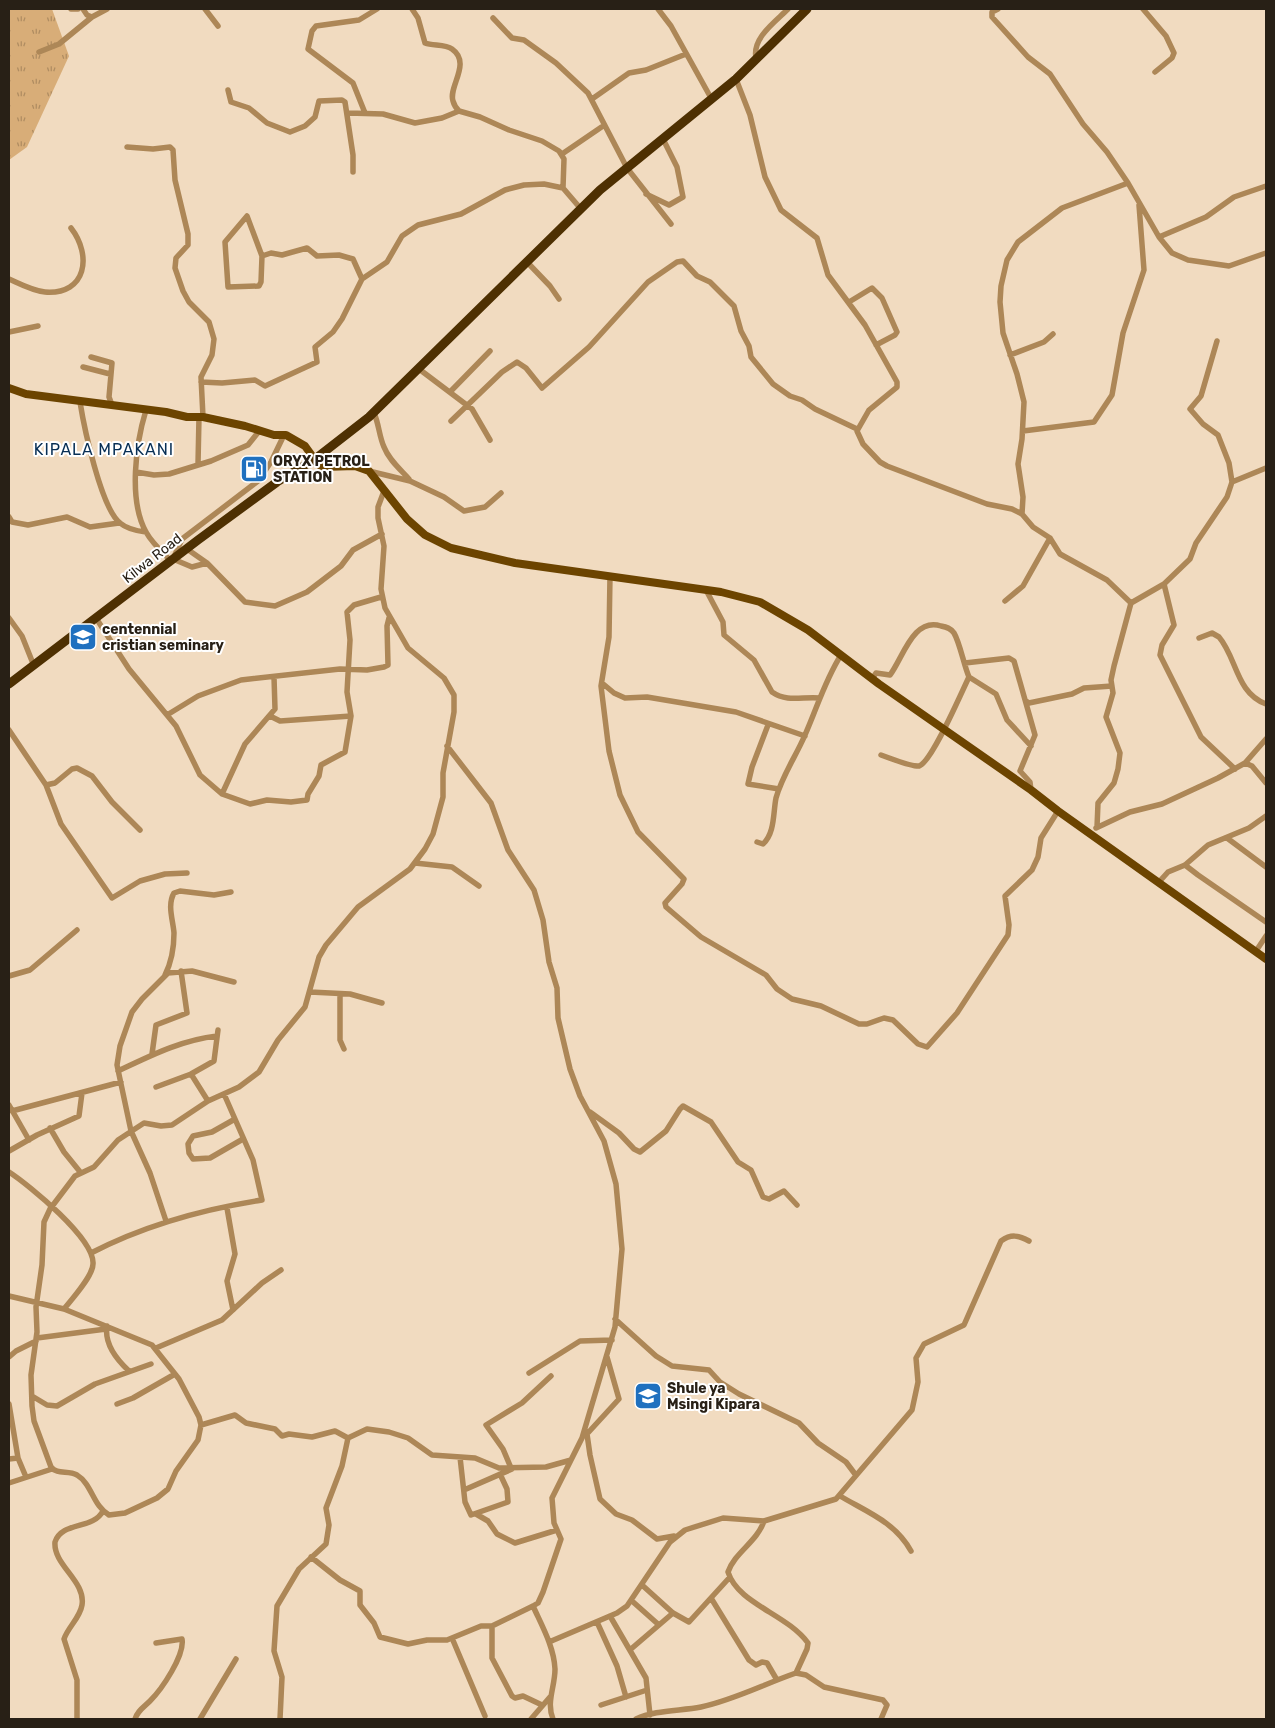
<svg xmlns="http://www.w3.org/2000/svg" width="1275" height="1728" viewBox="0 0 1275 1728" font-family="Rubik,sans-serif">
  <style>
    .grass { fill: url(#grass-tufts) }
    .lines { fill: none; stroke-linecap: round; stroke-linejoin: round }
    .minor { stroke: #ad8757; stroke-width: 5.5 }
    .major { stroke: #6c4400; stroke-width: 8 }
    .highway { stroke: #4e3002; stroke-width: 9 }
    .labels { text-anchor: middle; stroke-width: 4; stroke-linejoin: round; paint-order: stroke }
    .poi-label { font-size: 14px; font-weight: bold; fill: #282016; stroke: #fff; text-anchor: start }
    .street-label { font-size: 14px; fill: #282016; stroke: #fff }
    .quarter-label { font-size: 16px; letter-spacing: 1px; fill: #082f55; stroke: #fff }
  </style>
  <defs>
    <pattern id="grass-tufts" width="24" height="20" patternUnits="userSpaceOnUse" patternTransform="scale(1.25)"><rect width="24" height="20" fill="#d8ad78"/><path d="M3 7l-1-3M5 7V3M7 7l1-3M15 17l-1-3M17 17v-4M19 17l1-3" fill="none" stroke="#af8c61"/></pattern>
  </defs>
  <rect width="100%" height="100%" fill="#f1dbc0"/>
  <path class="grass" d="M9 9H52L69 56 27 147 9 160Z"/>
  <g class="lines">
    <path class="minor" d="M71 9H78
      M83 9 87 15 92 17 107 9
      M205 9 218 26
      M412 9 418 18 425 43C433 46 445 44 452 49 472 63 448 87 453 101 454 105 457 109 459 111
      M658 9 671 26 711 98
      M998 9 992 12V17L1028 57 1050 74 1083 124 1107 152 1128 183 1159 237 1172 253 1188 260 1229 266 1266 253
      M1143 9 1166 36 1174 53 1172 58 1155 72
      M493 18 512 38 524 40 556 63 588 93 627 168 671 224
      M39 52 59 44 92 17
      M756 58C752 38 775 22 788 9
      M736 79 750 115 765 177 781 210 817 238 828 275 865 325 897 382V387L869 410 857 431 863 444 880 462 887 466 987 504 1012 509 1022 514 1033 527 1050 538 1060 554 1107 580 1131 603
      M228 90 231 102 249 108 267 123 290 132 305 126 315 117 319 101 342 100 345 102 353 155V172
      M592 99 629 73 646 70 686 54
      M348 113 383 114 415 123 442 118 459 111 480 117 509 130 542 141 559 151 564 159 563 188
      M365 113 353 83 308 49 312 31 316 26 359 20 377 9
      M127 147 153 149 170 147 173 150 175 180 188 234V245L176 258 175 268 183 291 189 302 209 322 214 339 212 355 201 377 203 417
      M562 154 603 126
      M646 194 669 205 683 197 677 167 663 139
      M247 216 262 256 261 282 259 286 228 287 225 242Z
      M1159 237 1206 217 1234 197 1266 186
      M262 256 271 253 282 255 307 248 317 256 339 255 353 259 362 279
      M527 262 550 286 559 299
      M9 279C20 284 33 291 45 292 87 295 92 255 71 228
      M849 302 872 288 882 298 897 332 895 335 876 345
      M9 332 38 326
      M1217 341 1201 396 1190 409 1203 424 1218 435 1229 463 1232 482
      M1010 355 1044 342 1053 334
      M91 357 112 363 109 397 112 405
      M83 367 110 374
      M419 369 472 409 490 440
      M201 382 222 383 255 380 265 386 317 362 315 347 333 332 342 319 362 279 387 262 402 236 418 225 461 214 505 190 524 185 544 184 563 188 581 209
      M450 392 490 351
      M80 402C84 427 101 508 120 523 127 529 137 531 146 532
      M146 410C136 443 128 500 146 532 152 543 162 552 171 561
      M374 413C379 424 379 436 384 447 389 460 400 469 409 479
      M451 421 502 372 517 362 526 368 542 388 589 347 648 282 677 262 683 261 697 276 710 282 734 306 741 331 749 346 751 357 773 384 790 396 802 400 815 409 857 429
      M1023 431 1094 422 1112 395 1123 333 1144 270 1139 205
      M198 464 199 417
      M369 471 410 481 444 497 464 511 485 507 501 493
      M136 472 154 475 169 474 211 461 248 445 260 430
      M1022 514 1023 497 1018 464 1022 439 1024 402 1017 374 1003 333 1000 302 1001 286 1007 260 1018 242 1062 208 1128 183
      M9 517 12 522 28 525 67 517 90 527 119 523
      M187 549 207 563 245 602 275 606 307 592 341 566 353 550 382 534
      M207 563 192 567 173 559 182 539 258 481 271 462 284 435
      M610 576 609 637 601 686 609 751 620 795 638 832 684 879 682 884 665 903 666 907 701 937 766 975 777 989 792 999 821 1006 859 1024H867L884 1018 893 1020 918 1044 927 1047 957 1013 1008 935 1009 925 1005 896 1032 870 1038 857 1041 838 1058 811
      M1164 584 1174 625 1162 645 1160 655 1201 737 1235 769
      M706 590 723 622 724 635 754 660 772 692C788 703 803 696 820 698
      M1005 601 1023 586 1050 538
      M9 618 22 636 34 666
      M96 618 129 669 176 726 200 775 222 794 250 804 267 800 291 802 307 800 308 794 319 776 321 765 345 752 351 716 347 692 350 640 347 612 354 605 381 597
      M1199 638 1212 633 1219 637C1237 658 1236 693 1266 704
      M965 663 1009 658 1014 661 1035 735 1020 771 1030 782 1031 790
      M872 679 876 673 890 675C903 658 913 617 941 626 946 627 951 628 954 633 960 643 964 666 969 677L996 694 1007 720 1031 746
      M602 683 614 693 625 698 647 697 736 712 805 736
      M1026 701 1029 703 1072 694 1084 688 1112 686
      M167 715 198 696 241 680 340 669 367 670 384 667 388 665 387 626 389 618
      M270 716 280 721 351 716
      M768 725 752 767 748 784 779 789
      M9 730 46 785 61 824 112 898 140 881 165 874 187 873
      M881 755C889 758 913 767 919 766 932 762 962 691 969 677
      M1245 763 1252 766 1266 783
      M46 785 55 783 72 769 77 768 92 776 112 802 140 830
      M222 794 245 744 275 709 274 677
      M1097 827 1098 803 1114 783 1118 769 1120 753 1106 717 1113 693 1111 680 1114 666 1131 603 1164 584 1190 559 1196 543 1227 497 1232 482 1266 468
      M1096 828 1130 812 1162 804 1218 778 1245 763 1266 739
      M1227 838 1266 867
      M757 842 763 844C775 833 773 813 776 798 782 776 796 756 805 735 817 708 825 680 841 655
      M415 863 452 867 479 886
      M1185 865 1198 875 1266 922
      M1159 882 1168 872 1185 865 1208 845 1249 828 1266 816
      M1256 951 1266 936
      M165 975C171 963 174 947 174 933 173 920 167 905 174 893L180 891 214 895 231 892
      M9 976 30 970 77 930
      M310 992 350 994 382 1003
      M340 994V1040L344 1049
      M152 1054 156 1025 187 1013 181 971
      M118 1071C150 1056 181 1040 217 1036
      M191 1074 214 1061 218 1030
      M156 1087 191 1074 208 1101
      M9 1105 29 1140
      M12 1111 121 1082
      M590 1112 619 1133 634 1149 640 1152 666 1131 680 1109 683 1106 711 1122 738 1162 751 1170 763 1197 769 1199 784 1191 797 1205
      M235 1119 212 1132 193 1136 188 1144 189 1153 193 1159 210 1158 243 1139
      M50 1128 64 1152 81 1173
      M9 1151 37 1135 79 1116 82 1093
      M9 1172C29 1185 95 1239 93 1264 93 1276 72 1299 64 1309
      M227 1208 235 1254 227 1281 233 1310
      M166 1221 150 1173 131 1131 117 1065 120 1046 132 1012 142 999 168 973 192 971 234 982
      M91 1253C143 1226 204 1209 262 1200L253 1160 224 1094
      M9 1296 64 1309 152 1345 179 1379 199 1417 201 1425 198 1440 176 1471 168 1489 157 1498 125 1513 109 1515C93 1506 92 1484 77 1475 68 1470 57 1475 51 1467L34 1421 32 1406 31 1375 37 1332 36 1307 42 1265 44 1222 50 1209 75 1176 94 1167 118 1140 144 1123 161 1126 172 1125 208 1101 239 1087 259 1072 278 1040 305 1007 319 957 326 945 358 907 410 869 425 849 433 834 443 797V773L454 712V695L444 678 408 648 385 608 381 589 384 546 378 518V507L384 491
      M615 1319 656 1356 672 1366 709 1370 720 1382 739 1394 799 1423 818 1443 846 1462 855 1474
      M107 1326C104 1344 116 1359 129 1371
      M37 1338 106 1329
      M156 1348 222 1320 262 1283 281 1270
      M9 1357 16 1351 36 1341
      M529 1373 580 1341 612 1340
      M32 1396 47 1405 57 1406 95 1384 151 1364
      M9 1404 18 1458 26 1477
      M117 1404 133 1398 175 1374
      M201 1425 235 1415 246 1423 275 1429 282 1436 289 1434 312 1437 335 1431 348 1438 367 1429 389 1432 408 1438 432 1455 475 1458 499 1468 546 1467 571 1460
      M587 1434 590 1455 600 1499 616 1514 632 1520 657 1539 674 1536
      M586 1435 619 1399 607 1357
      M460 1457 465 1502 471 1515 508 1502 507 1489 500 1474
      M9 1459 18 1458
      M511 1468 503 1449 486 1425 522 1403 551 1376
      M9 1483 52 1469
      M464 1490 512 1469
      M840 1496C867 1512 895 1522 911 1551
      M476 1514 488 1521 497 1534 515 1543 557 1530
      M764 1521C757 1542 735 1552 728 1572 738 1604 787 1614 808 1643L807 1649 796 1673
      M311 1557 340 1580 360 1591V1605L374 1623 380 1637 408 1644 427 1640H447L481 1626H492L533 1606 538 1603 543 1592 561 1539 554 1523 552 1498 582 1438 615 1327 622 1249 616 1184 604 1141 580 1096 570 1069 558 1018 557 988 549 962 543 920 534 890 508 850 491 803 447 746
      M642 1585 673 1613 689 1622 730 1577
      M711 1598 749 1660 756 1665 762 1662 767 1663 777 1680
      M632 1601 659 1625
      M533 1606C542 1626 554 1647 555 1669 555 1687 546 1702 553 1719
      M610 1616 646 1678 650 1715
      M597 1622 617 1666 626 1697
      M492 1626V1658L512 1696 515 1698 523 1696 542 1705
      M452 1638 485 1716
      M549 1642 617 1613 627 1606 670 1542 685 1530 723 1518 764 1521 836 1499 912 1410 918 1382 916 1358 924 1344 964 1325 1001 1241C1011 1234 1018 1235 1029 1241
      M631 1649 673 1613
      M601 1705 647 1690
      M77 1719V1680L64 1639C68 1627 80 1618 82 1605 86 1581 53 1565 55 1542 62 1521 93 1530 103 1511
      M135 1719C138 1710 143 1708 150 1701 162 1689 185 1655 182 1639L156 1643
      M200 1719 236 1659
      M280 1719 282 1677 274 1651 277 1606 299 1569 326 1544 329 1525 326 1508 342 1466 348 1438
      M531 1719 550 1697
      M636 1719C655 1710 680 1711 701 1707 734 1700 764 1684 796 1673L806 1675 824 1687 883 1700 887 1705 881 1719"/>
    <path class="major" d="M9 388 26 394 166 412 187 417H203L245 426 274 435H286L305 446 318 464 323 467 355 466 369 471 407 519 425 535 451 548 515 563 721 592 760 602 808 630 879 684 1031 790 1058 811 1266 959"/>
    <path class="highway" d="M9 684 198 540 277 482 315 459 369 417 600 190 736 79 807 9"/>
  </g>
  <defs>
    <g id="fuel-square" transform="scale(1.4375)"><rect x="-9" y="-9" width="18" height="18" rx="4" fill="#1f70bf" stroke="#fff"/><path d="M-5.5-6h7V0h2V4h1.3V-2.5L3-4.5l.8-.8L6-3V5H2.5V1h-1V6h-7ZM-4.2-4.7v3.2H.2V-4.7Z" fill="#fff"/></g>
    <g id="school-square" transform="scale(1.4375)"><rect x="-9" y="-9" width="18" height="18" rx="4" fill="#1f70bf" stroke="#fff"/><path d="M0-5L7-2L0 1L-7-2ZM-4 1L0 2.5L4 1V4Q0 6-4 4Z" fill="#fff"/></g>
  </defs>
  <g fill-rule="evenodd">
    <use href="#fuel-square" x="254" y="469"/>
    <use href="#school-square" x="83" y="637"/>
    <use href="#school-square" x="648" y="1396"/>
  </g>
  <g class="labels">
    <g class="poi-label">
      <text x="273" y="466">ORYX PETROL<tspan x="273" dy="16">STATION</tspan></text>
      <text x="102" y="634">centennial<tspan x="102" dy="16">cristian seminary</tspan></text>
      <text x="667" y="1393">Shule ya<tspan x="667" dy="16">Msingi Kipara</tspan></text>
    </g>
    <g class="street-label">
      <text transform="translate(152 558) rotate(-38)" y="5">Kilwa Road</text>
    </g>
    <g class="quarter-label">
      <text x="104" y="455">KIPALA MPAKANI</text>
    </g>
  </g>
  <rect width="1275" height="1728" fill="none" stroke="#282016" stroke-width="20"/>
</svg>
